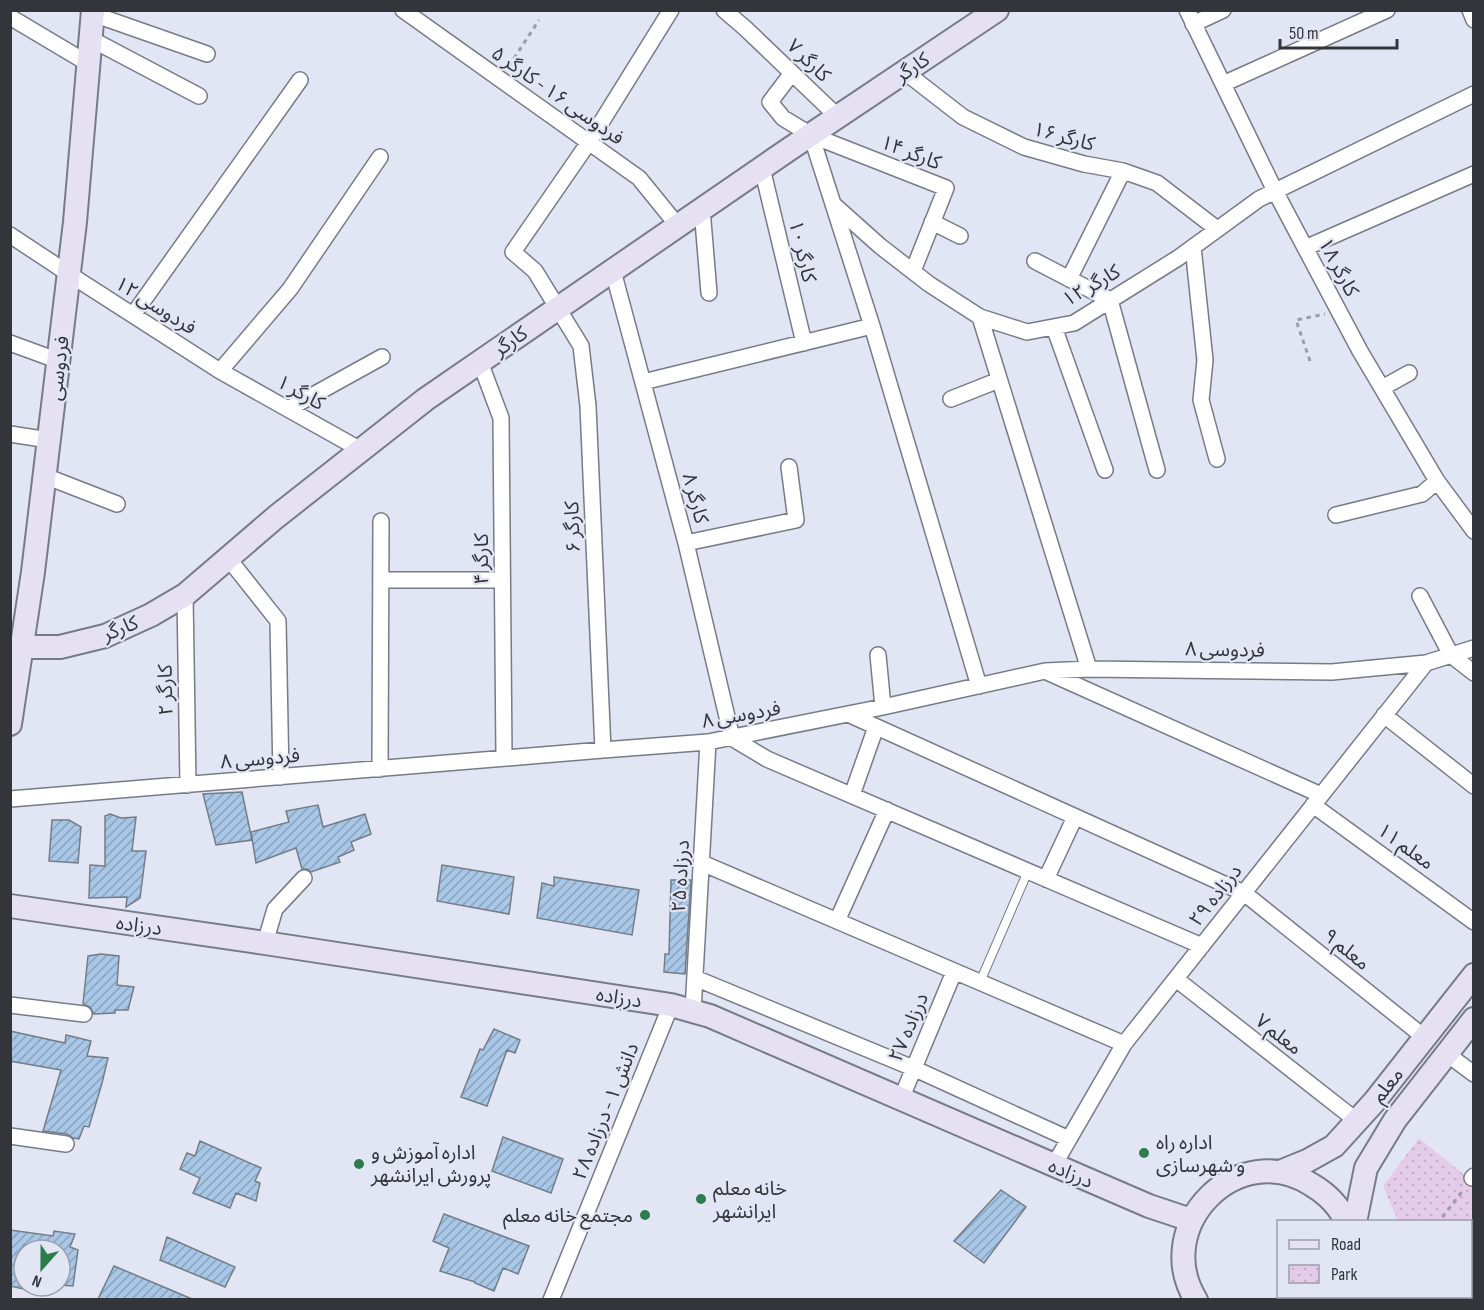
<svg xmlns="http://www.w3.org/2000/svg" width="1484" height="1310" viewBox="0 0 1484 1310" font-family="'Sofia Sans Condensed','Noto Sans Arabic',sans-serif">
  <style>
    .park { fill: url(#park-dots) }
    .building { fill: url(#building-hatch); stroke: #737d87; stroke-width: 1.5 }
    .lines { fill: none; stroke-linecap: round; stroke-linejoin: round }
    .lane-casing { stroke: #777b88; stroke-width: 10 }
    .street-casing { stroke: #777b88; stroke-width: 18 }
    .secondary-casing { stroke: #777b88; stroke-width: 26 }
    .path { stroke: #9b9ea9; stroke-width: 3; stroke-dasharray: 4.5 4.5; stroke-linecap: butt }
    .lane { stroke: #fff; stroke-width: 8 }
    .street { stroke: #fff; stroke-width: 15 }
    .secondary { stroke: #e5e0f2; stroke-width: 22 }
    .poi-dot { fill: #2c7c4d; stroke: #e2e6f4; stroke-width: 2 }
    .labels { text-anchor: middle; stroke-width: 4.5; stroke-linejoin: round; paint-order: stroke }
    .street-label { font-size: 20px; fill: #34353b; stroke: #e2e6f4 }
    .poi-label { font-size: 20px; fill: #34353b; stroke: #e2e6f4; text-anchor: start }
  </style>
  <defs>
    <pattern id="park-dots" width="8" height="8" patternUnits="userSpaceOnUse" patternTransform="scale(1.5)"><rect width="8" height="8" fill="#e5cbea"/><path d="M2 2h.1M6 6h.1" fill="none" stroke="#c5afca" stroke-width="1.8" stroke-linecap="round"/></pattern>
    <pattern id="building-hatch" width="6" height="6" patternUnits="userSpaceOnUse" patternTransform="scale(1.5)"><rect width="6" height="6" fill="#a8c6e6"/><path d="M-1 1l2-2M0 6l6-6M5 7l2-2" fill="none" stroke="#8aa2bc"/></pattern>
  </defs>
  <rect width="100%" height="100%" fill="#e2e6f4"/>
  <path class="park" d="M1419 1138 1473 1182V1290L1470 1289V1222L1398 1221 1383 1186Z"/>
  <path class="building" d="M242 792 252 840 216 845 203 794Z
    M318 805 323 827 365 814 371 834 351 842 354 850 338 857 340 862 311 872 307 869H302L296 848 256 863 251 832 289 822 286 811Z
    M110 814 121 818 136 817 132 851H146L140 898 126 907 127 897 89 898 90 865 105 866V816Z
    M52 820H69L81 827 78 863 49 861Z
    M442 865 514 877 509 914 437 901Z
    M554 877 639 890 632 935 537 918 542 883 554 886Z
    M671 880H691L685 974 664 972 665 954H669Z
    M101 954 119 956 117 985 134 987 128 1010H115V1013L94 1014 90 1007 83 1004 88 956Z
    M494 1029 520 1040 515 1053 507 1050 487 1106 461 1097 480 1049 483 1050Z
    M10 1031 65 1043 66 1035 91 1041 87 1056 108 1058 102 1083 89 1127 84 1126 79 1139 73 1138 67 1134 43 1131 61 1070 10 1061Z
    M503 1137 563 1159 551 1193 492 1171Z
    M200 1141 261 1168 255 1181 260 1183 256 1201 236 1193 230 1208 193 1193 200 1178 180 1169 187 1153 195 1156Z
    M1001 1190 1026 1207 984 1263 954 1241Z
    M444 1214 529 1246 518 1274 503 1268 494 1291 475 1283V1282L440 1271 449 1248 433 1241Z
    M10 1230 53 1236 54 1231 75 1234 70 1247 78 1250 73 1286 60 1285V1250L24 1245V1289L10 1286Z
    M167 1237 235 1267 225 1287 160 1260Z
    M114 1266 159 1285 192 1299H98Z"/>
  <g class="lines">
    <g class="lane-casing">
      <path id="lane" d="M980 982 1028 871"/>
    </g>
    <g class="street-casing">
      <path id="street" d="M403 10 639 178 678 226
        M724 10 745 28 838 117
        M1187 10 1275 191 1360 351 1437 481 1474 531
        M1470 10 1474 20
        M93 14 207 54
        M10 17 89 64
        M1193 24 1223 10
        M91 39 199 96
        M905 72 963 117 1024 147 1084 164 1123 171 1157 183 1217 229
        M792 73 770 102 783 118 811 135 946 188 913 271
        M1223 84 1387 10
        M811 135 872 326 979 686
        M762 168 804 343
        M833 204 880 246 929 284 980 317 1027 332 1074 323 1178 258 1259 199 1474 94
        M702 209 709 293
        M932 222 960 236
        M10 235 69 274 220 371 361 450
        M1193 247 1205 360 1201 400 1217 459
        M1305 248 1474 174
        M1035 261 1110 300 1157 470
        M613 271 686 543 732 738 767 759 1202 946
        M1069 279 1123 171
        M133 315 300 80
        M980 317 1089 669
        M1054 327 1105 470
        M10 343 59 361
        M480 362 501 418 504 758
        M220 371 290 289 380 157
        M643 382 872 326
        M1382 388 1409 373
        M951 399 999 380
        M288 409 382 357
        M10 434 49 440
        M45 476 117 504
        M1336 515 1422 494 1437 481
        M686 543 796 520 789 467
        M228 558 278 621 281 777
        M381 580H502
        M185 595 188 785
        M1420 596 1451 655 1474 673
        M878 655 883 707
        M1047 672 1321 795
        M848 714 1244 893 1424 1037
        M1384 715 1474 786
        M603 750 588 406 581 346 535 271 513 252 589 142 671 10
        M380 769 381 521
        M852 795 876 727
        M10 799 603 750 708 742 883 707 1045 671 1089 669 1332 672 1426 663 1474 648
        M1313 805 1474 922
        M702 863 1124 1044
        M1046 879 1075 817
        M837 921 887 810
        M265 943 275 909 304 878
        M695 978 913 1068 1069 1139
        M1176 979 1357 1121
        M10 1005 84 1014
        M693 1011 708 742
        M1447 1054 1474 1074
        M901 1099 954 972
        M10 1136 66 1144
        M1054 1165 1124 1044 1426 663
        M1472 1178 1474 1176
        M551 1300 671 1005"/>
    </g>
    <g class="secondary-casing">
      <path id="secondary" d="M21 647H60L105 636 151 615 185 595 276 517 426 399 788 150 997 10
        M10 724 33 572 75 222 93 10
        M10 906 265 943 671 1005 710 1016 1054 1165 1149 1206 1191 1220
        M1280 1172 1307 1161 1334 1146 1374 1102 1474 975
        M1355 1222 1366 1168 1395 1120 1474 1019
        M1368 1296 1378 1300
        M1196 1300C1150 1225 1239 1137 1312 1185 1327 1194 1339 1205 1346 1222
        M1342 1300 1344 1296"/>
    </g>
    <path class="path" d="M509 66 539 20
      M1310 361 1296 320 1325 314
      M1447 1222 1441 1219 1464 1189
      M1470 1234 1474 1236"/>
    <use href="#lane" class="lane"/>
    <use href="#street" class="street"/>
    <use href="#secondary" class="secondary"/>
  </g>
  <g class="poi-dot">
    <circle cx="1144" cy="1153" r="6"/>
    <circle cx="359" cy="1164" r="6"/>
    <circle cx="701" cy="1199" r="6"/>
    <circle cx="645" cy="1215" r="6"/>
  </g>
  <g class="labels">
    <g class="street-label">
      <text transform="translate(809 60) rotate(44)" y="7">کارگر ۷</text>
      <text transform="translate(912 67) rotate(-34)" y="7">کارگر</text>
      <text transform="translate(558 95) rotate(35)" y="7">فردوسی ۱۶ - کارگر ۵</text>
      <text transform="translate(1064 136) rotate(15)" y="7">کارگر ۱۶</text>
      <text transform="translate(911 152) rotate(21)" y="7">کارگر ۱۴</text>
      <text transform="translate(803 251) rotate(77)" y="7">کارگر ۱۰</text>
      <text transform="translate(1339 267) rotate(62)" y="7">کارگر ۱۸</text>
      <text transform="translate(1091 285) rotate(-30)" y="7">کارگر ۱۲</text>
      <text transform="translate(156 305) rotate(32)" y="7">فردوسی ۱۲</text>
      <text transform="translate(510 341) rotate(-35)" y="7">کارگر</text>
      <text transform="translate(58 368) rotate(-83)" y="7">فردوسی</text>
      <text transform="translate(301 392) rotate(29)" y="7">کارگر ۱</text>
      <text transform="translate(696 498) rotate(75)" y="7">کارگر ۸</text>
      <text transform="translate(572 527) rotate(-92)" y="7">کارگر ۶</text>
      <text transform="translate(481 559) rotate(-90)" y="7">کارگر ۴</text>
      <text transform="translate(120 628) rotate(-22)" y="7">کارگر</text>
      <text transform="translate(1225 649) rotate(1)" y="7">فردوسی ۸</text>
      <text transform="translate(165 690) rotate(-91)" y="7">کارگر ۲</text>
      <text transform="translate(741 714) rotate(-10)" y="7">فردوسی ۸</text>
      <text transform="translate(260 758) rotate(-5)" y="7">فردوسی ۸</text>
      <text transform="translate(1406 846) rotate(36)" y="7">معلم ۱۱</text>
      <text transform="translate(680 876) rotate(-87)" y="7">درزاده ۲۵</text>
      <text transform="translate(1215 895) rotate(-52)" y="7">درزاده ۲۹</text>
      <text transform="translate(139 925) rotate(8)" y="7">درزاده</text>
      <text transform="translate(1347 949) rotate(39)" y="7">معلم ۹</text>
      <text transform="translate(619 997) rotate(9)" y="7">درزاده</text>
      <text transform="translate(908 1027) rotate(-67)" y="7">درزاده ۲۷</text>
      <text transform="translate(1279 1034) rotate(38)" y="7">معلم ۷</text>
      <text transform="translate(1387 1085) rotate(-52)" y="7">معلم</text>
      <text transform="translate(605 1111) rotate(-68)" y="7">دانش ۱ - درزاده ۲۸</text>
      <text transform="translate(1071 1173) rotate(23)" y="7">درزاده</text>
    </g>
    <g class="poi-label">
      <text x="1156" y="1149">اداره راه<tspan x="1156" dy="23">و شهرسازی</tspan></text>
      <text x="371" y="1159">اداره آموزش و<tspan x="371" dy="23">پرورش ایرانشهر</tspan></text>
      <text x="713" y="1195">خانه معلم<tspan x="713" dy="23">ایرانشهر</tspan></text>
      <text x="633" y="1222" text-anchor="end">مجتمع خانه معلم</text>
    </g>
  </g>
  <rect width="1484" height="1310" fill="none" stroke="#34353b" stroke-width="24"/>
  <rect x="1277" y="1220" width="195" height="78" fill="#e2e6f4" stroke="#9c9faa" stroke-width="1.5"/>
  <rect x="1289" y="1240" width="30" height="9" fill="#e5e0f2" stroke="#9c9faa" stroke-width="1.5"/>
  <text x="1331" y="1250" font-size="18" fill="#34353b">Road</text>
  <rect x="1289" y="1265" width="30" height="18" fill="url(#park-dots)" stroke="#9c9faa" stroke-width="1.5"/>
  <text x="1331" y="1280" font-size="18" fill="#34353b">Park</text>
  <g transform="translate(42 1268) rotate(201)"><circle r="28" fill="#e2e6f4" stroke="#9c9faa" stroke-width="1.5"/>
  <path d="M0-4.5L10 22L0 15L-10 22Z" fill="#2c7c4d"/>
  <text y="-9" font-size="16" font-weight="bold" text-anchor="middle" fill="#34353b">N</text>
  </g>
  <path d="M1280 39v9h117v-9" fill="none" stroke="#34353b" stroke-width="3"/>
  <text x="1289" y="39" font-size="18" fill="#34353b" stroke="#e2e6f4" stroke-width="4.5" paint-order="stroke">50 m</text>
</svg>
